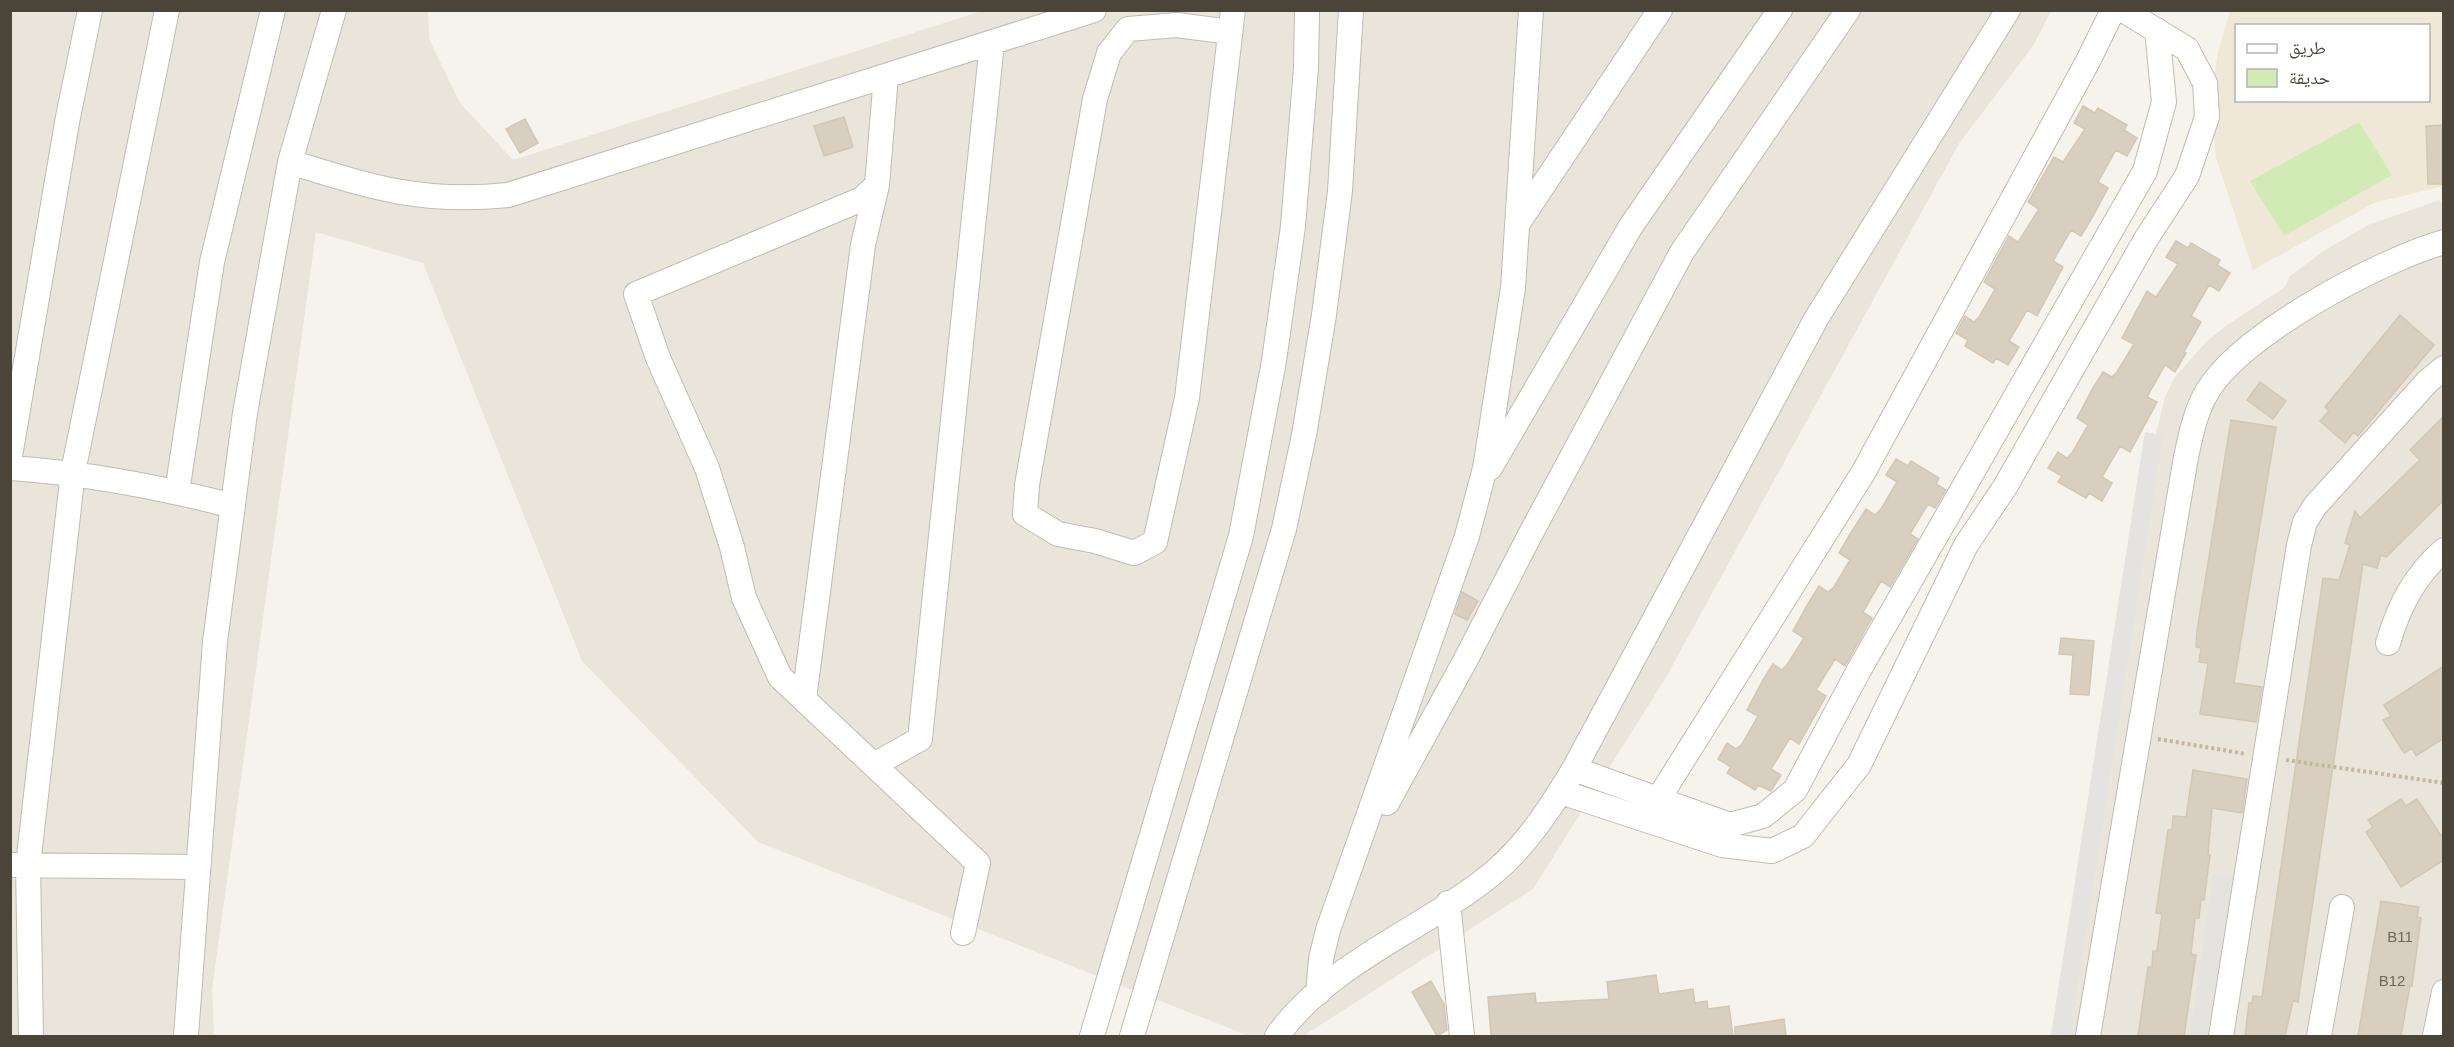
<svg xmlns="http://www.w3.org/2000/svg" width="2454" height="1047" viewBox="0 0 2454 1047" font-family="Arial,'Noto Naskh Arabic',sans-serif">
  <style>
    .residential { fill: #eae5da }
    .education { fill: #efe8d6; fill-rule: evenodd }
    .green { fill: #d2eab5 }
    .parking { fill: #e5e3e0 }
    .building { fill: #d8cfc1; stroke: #d3c7b4; stroke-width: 1.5 }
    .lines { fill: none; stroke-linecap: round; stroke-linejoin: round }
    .minor-casing { stroke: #c2bbae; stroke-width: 26 }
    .path { stroke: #c4b79f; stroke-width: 4; stroke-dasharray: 3 3; stroke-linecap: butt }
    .minor { stroke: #fff; stroke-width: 24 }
    .labels { text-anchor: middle; stroke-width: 4.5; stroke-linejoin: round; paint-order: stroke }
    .number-label { font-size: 15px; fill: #6e675b }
  </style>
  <rect width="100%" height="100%" fill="#f6f3ec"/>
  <path class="residential" d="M10 11H428L429 39 460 103 513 160 982 11H2051L2033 46 1960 142 1665 679 1533 889 1303 1036H1249L758 842 582 661 423 263 316 232 212 990 214 1036H11Z
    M2440 200 2444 207 2443 1036H2051L2145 432 2156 434 2165 397 2175 377 2207 341 2227 325 2285 287 2290 276 2325 250 2370 224Z"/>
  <path class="education" d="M2230 11H2443V190L2440 187 2374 203 2253 270 2216 158 2210 100 2218 52ZM2236 26H2428V100H2236Z"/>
  <path class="green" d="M2359 122 2392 175 2284 236 2250 181Z"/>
  <path class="parking" d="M2145 433 2163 435 2070 1036H2051Z
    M2213 875 2233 878 2210 1036H2190Z"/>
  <path class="building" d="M2083 106 2095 113 2098 108 2127 125 2124 130 2137 138 2127 156 2116 150 2098 182 2108 188 2092 218 2081 236 2071 230 2053 261 2063 267 2037 316 2027 310 2009 341 2019 347 2008 365 1996 358 1993 363 1965 346 1968 340 1956 333 1965 316 1974 322 1979 317 1995 289 1984 282 2009 236 2018 242 2039 209 2028 202 2054 157 2063 162 2085 129 2074 123Z
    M844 117 853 147 824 156 814 126Z
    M525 119 538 143 520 153 506 129Z
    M2444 125V184H2428L2426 126Z
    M2176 241 2188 248 2191 243 2220 260 2217 265 2230 273 2219 291 2209 285 2191 316 2201 322 2184 352 2186 353 2175 372 2165 365 2147 397 2157 402 2130 452 2120 446 2102 477 2112 483 2102 501 2089 493 2086 498 2058 482 2062 476 2048 468 2058 452 2067 458 2072 453 2088 425 2077 418 2093 388 2103 372 2112 377 2117 372 2134 344 2122 338 2147 291 2156 297 2178 264 2166 257Z
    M2400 315 2434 345 2358 436 2354 432 2345 443 2320 421 2329 411 2325 407Z
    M2260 382 2286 401 2273 419 2247 400Z
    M2444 416V500L2386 557 2381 555 2377 568 2363 564 2298 1002 2293 1001 2285 1036H2245L2249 1003H2252L2253 996 2262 997 2323 578 2339 580 2350 545 2345 543 2355 511 2360 518 2420 460 2410 450Z
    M2231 420 2276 427 2234 683 2262 687 2256 722 2200 714 2208 663 2199 662 2201 648 2196 647 2197 631Z
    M1896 459 1908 466 1911 461 1939 478 1936 484 1946 490 1935 508 1928 504 1910 534 1918 539 1890 587 1881 581 1863 612 1872 618 1845 666 1835 659 1816 690 1826 696 1799 744 1790 738 1771 769 1781 775 1771 791 1758 785 1755 790 1727 773 1731 767 1718 759 1727 743 1736 749 1742 744 1758 716 1747 710 1763 680 1773 664 1782 670 1787 665 1804 638 1793 631 1809 602 1819 586 1828 592 1834 587 1850 560 1839 553 1849 536 1866 509 1875 515 1881 509 1897 482 1886 475Z
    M1462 592 1478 601 1467 620 1455 614Z
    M2061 638 2094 641 2089 695 2070 694 2073 655 2059 654Z
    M2444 666V738L2416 756 2412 748 2404 753 2383 720 2391 716 2384 705Z
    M2193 770 2247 779 2242 813 2212 808 2208 855H2210L2204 900H2201L2199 918H2195L2191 954 2196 955 2184 1036H2138L2148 967H2152L2153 951H2157L2162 914 2156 913 2168 830H2172L2173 816 2186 817Z
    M2401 799 2406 806 2417 799 2444 840V860L2401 887 2366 832 2373 827 2368 820Z
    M2381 901 2419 907 2417 917 2421 918 2412 986 2410 985 2401 1036H2358Z
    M1656 975 1659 994 1693 989 1695 1003 1707 1001 1708 1009 1729 1006 1733 1036H1491L1488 997 1535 993 1536 1003 1609 999 1607 982Z
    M1431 981 1444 1004 1447 1030 1437 1036 1412 992Z
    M1784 1019 1786 1036H1735V1027Z"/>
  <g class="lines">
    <g class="minor-casing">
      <path id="minor" d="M1230 32 1177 25 1128 29 1109 53 1095 99 1027 485 1025 514 1058 534 1095 541 1134 553 1155 542 1187 398 1233 10
        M290 162C371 187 422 204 508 195L1094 10
        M877 185 862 199 636 294 658 358 707 468 732 547 744 598 780 677 978 863 963 933
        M1518 223 1660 10
        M10 456 68 117 90 10
        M10 468C86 473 160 487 233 506
        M1490 468 1631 226 1780 10
        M177 492 212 262 273 10
        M2388 643C2399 606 2414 576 2444 550
        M804 699 863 245 877 185 886 76
        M874 765 920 739 992 43
        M1574 769 1730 825 1763 816 1795 790 1859 670 2145 171 2164 102 2157 30
        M1561 792 1722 845 1772 851 1803 836 1859 765 1966 545 2005 487 2146 239 2187 176 2207 117 2205 83 2187 49 2123 10
        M1657 801 1863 473 2088 61 2113 10
        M1387 803 1465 661 1531 533 1682 252 1848 10
        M10 865 197 867
        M1448 903 1462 1036
        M1318 993 1321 959 1328 930 1467 536 1485 468 1513 288 1531 10
        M31 1036 28 865 73 472 167 10
        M186 1036 215 642 245 413 290 162 334 10
        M1092 1036 1241 536 1274 361 1293 226 1306 68 1307 10
        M1132 1036 1284 529 1304 435 1324 315 1340 191 1351 10
        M1277 1036C1330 962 1423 930 1492 874 1527 845 1551 807 1574 769L1816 319 2008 10
        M2088 1036 2186 457C2191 435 2195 412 2207 392 2240 335 2380 260 2444 242
        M2221 1036 2299 545 2305 522 2315 506 2428 381 2444 368
        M2319 1036 2342 907
        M2435 1036 2444 992"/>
    </g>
    <path class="path" d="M2158 739 2246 754
      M2286 760 2444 783"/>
    <use href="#minor" class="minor"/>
  </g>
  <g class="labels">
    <g class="number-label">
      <text x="2400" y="942">B11</text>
      <text x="2392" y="986">B12</text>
    </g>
  </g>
  <rect width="2454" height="1047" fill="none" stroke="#4b4439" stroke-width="24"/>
  <rect x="2235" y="24" width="195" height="78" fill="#ffffff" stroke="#b7b4b0" stroke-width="1.5"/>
  <rect x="2247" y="44" width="30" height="9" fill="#ffffff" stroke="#b7b4b0" stroke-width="1.5"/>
  <text x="2289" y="54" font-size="18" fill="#4b4439">طريق</text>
  <rect x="2247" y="69" width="30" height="18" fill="#d2eab5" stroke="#b7b4b0" stroke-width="1.5"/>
  <text x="2289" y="84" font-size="18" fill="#4b4439">حديقة</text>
</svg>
